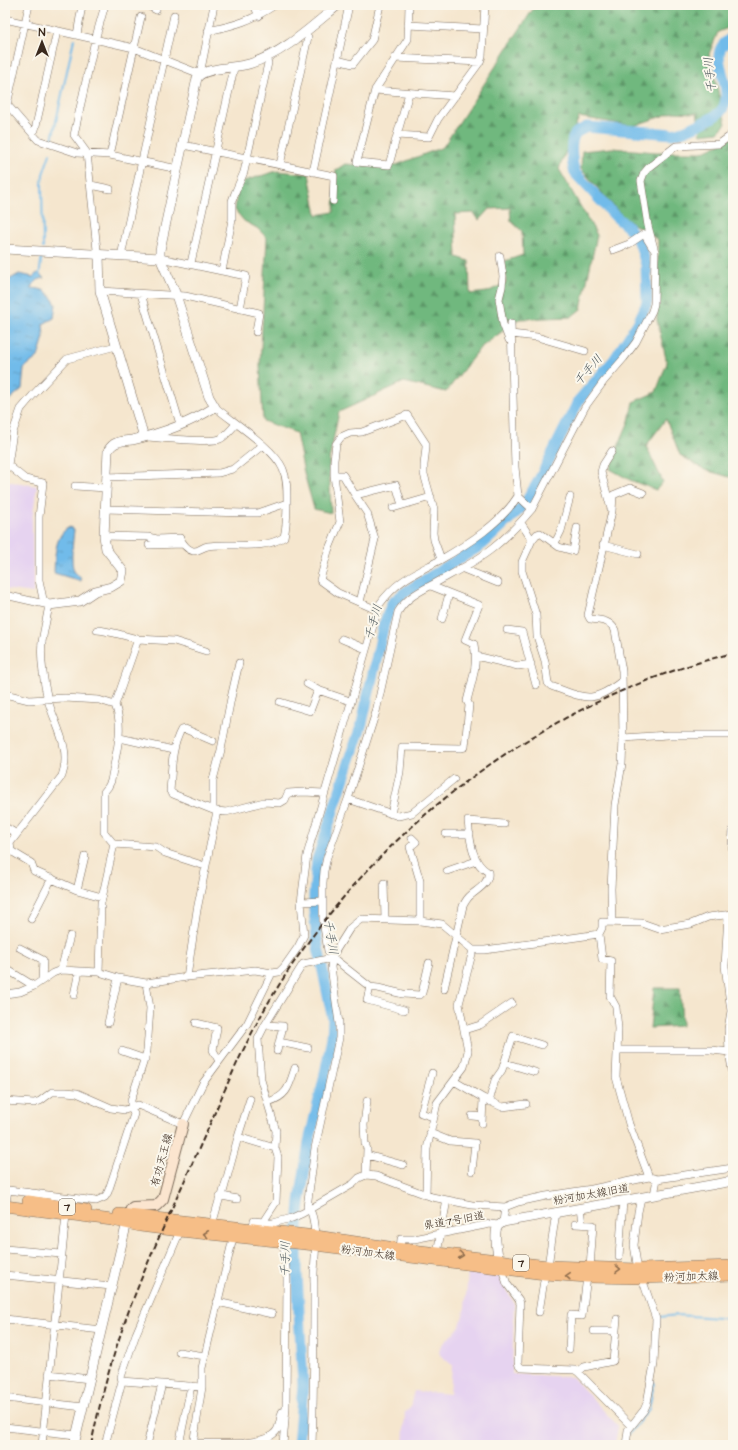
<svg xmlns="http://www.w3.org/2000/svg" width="738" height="1450" viewBox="0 0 738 1450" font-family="'Architects Daughter','Klee One',sans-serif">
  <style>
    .built { fill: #e6d3f0 }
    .forest { fill: url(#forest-firs); stroke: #55714e; fill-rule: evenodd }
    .water { fill: url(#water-ripples); stroke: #567284 }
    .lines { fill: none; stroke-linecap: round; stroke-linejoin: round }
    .stream { stroke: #71bbea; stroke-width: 2 }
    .river { stroke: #71bbea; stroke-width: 11 }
    .minor-casing { stroke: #7c6c5c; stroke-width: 8 }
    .tertiary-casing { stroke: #7c6c5c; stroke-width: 10 }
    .secondary-casing { stroke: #7c6c5c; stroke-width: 12 }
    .primary-casing { stroke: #7c6c5c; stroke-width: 12 }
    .minor { stroke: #fff; stroke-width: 7 }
    .tertiary { stroke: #fff; stroke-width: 9 }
    .secondary { stroke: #fbe5cf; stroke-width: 10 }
    .primary { stroke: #f6be87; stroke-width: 11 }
    .rail { stroke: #3b2a1e; stroke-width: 2; stroke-dasharray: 6 3; stroke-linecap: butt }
    .oneway { stroke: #8f6d4d }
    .labels { text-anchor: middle; stroke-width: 4; stroke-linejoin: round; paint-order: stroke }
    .shield { fill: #fbf7ec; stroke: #75685c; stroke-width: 1 }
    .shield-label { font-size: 10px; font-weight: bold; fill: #3b2a1e }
    .street-label { font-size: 11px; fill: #3b2a1e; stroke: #fbf7ec }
    .water-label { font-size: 12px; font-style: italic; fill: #4b565b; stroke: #fbf7ec }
  </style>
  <defs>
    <pattern id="forest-firs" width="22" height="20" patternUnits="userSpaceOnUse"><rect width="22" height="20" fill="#6fb87e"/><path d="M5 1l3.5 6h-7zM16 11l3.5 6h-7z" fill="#5c9667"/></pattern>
    <pattern id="water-ripples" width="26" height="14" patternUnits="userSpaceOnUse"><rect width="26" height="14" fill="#71bbea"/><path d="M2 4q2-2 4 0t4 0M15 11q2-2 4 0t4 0" fill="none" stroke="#5e98bd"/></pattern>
  </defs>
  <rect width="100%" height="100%" fill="#fbf7ec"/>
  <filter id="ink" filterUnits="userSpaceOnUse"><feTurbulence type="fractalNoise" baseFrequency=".025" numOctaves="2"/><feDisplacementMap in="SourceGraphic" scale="8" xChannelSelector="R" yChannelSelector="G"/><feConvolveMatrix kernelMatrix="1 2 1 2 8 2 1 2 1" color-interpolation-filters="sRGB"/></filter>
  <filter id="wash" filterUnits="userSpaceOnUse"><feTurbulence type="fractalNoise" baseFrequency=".012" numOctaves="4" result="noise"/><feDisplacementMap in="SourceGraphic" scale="16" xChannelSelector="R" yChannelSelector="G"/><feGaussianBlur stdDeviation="0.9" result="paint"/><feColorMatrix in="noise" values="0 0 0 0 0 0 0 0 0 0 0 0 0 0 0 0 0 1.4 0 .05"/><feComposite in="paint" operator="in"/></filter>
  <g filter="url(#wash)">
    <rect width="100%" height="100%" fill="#f5e6ce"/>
    <path class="built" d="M5 481 37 486 32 520 33 593 5 589Z
      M468 1273 498 1276 514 1303 512 1374 572 1377 618 1426 615 1445H403L405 1412 410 1407 414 1391 450 1394 452 1365 440 1355 439 1350 441 1346 460 1326 465 1307Z"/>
    <path class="forest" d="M545 5H733V26L718 32 709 54 726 124 718 132 701 134 697 113 674 112 633 126 579 117 559 169 597 235 581 309 571 317 519 319 480 348 446 392 404 382 339 412 329 460 331 513 314 509 304 473 296 433 263 421 260 366 267 238 257 228 244 221 235 210 237 190 244 181 277 171 309 174 317 215 334 212 336 170 345 164 391 167 443 147 533 9ZM510 208 511 221 522 231 523 255 505 261 506 283 487 292 470 294 469 261 457 257 455 214 474 213 479 220 489 209Z
      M733 134V478L705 470 680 455 666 419 646 446 663 482 656 490 630 480 610 469 617 449 629 421 633 402 656 392 667 363 657 320 658 240 623 217 581 169 582 151 612 148 656 152H702L732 138Z
      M654 988H680L682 1026 650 1028Z"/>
    <path class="water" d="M37 273 44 278 38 280 30 288C46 289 47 291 56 304L54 318 43 324 44 337 38 357 24 368 22 389 9 400 5 421V282L19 274 33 277Z
      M70 527 74 530C73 540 70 562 74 571 77 575 80 575 81 581L54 573C55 558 54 534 70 527Z"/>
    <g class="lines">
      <path class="stream" d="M52 140 74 39
        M43 248 42 184 43 174 50 154
        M39 277 42 254
        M659 1320 660 1317 677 1315 733 1319
        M629 1434 649 1409 654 1382
        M622 1445 623 1440 625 1439"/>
      <path class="river" d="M298 1445 303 1386 297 1274V1241L300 1202 309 1142 325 1074 332 1037 333 1020 318 947 314 911V895L317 860 362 723 384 624 392 603 404 593 483 544 524 505 539 480 579 400 614 360 638 323 647 303 646 265 640 244 629 228 615 216 575 173C572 164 569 143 575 134 577 131 583 129 587 127L673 134C684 132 692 128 702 123 724 113 730 106 724 80 722 71 717 60 720 50 722 44 728 40 733 37"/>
    </g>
  </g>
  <g filter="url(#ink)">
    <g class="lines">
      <g class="minor-casing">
        <path id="minor" d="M147 5 156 10
          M254 5 259 16
          M409 5 408 39 375 90 357 162 389 165 397 135 429 137 438 119 480 62 482 56 485 5
          M5 19 134 48 200 74 214 5
          M408 25 483 29
          M208 31C236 25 251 21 275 5
          M77 35 82 5
          M395 58 480 62
          M337 60 353 64 372 40 380 5
          M375 90 455 96
          M5 102 38 140 77 153 110 155 178 169
          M7 105 29 5
          M32 133 35 130 57 31
          M397 135 409 93
          M183 145 334 176 333 201
          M110 155 141 17
          M280 165 308 37 304 33
          M313 172 349 5
          M91 185 110 189
          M613 250 629 244 644 234 652 247
          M99 255 97 250 87 153 74 135 95 40 105 5
          M121 256 174 15
          M500 256 503 276 502 287 499 299 503 324 509 340
          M160 258 246 276 240 309
          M191 263 234 68
          M222 271 232 220V201L235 193 244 172 268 63 266 58
          M100 291 185 296 259 313 256 332
          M141 294 180 424
          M511 323 515 467 518 496 532 509
          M511 334 537 337 585 351
          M149 437C161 438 211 443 220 439 226 436 231 429 236 424
          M334 475H343L355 495
          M107 477 219 473 233 469 263 445
          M75 486 106 488
          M393 508 431 497
          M105 509 244 513H258L287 503
          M611 509 601 472 603 465 612 451
          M521 523 532 540 537 534 540 533 559 547 573 551 577 528
          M104 536 148 537 157 539 180 538C183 544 186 549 193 551 198 552 202 547 208 546 232 542 262 551 284 537 287 525 287 512 287 500 287 489 287 479 283 469 274 448 234 423 215 407
          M532 540 522 562V571L536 615 537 636 545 661 548 683 551 686C585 698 591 705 622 681
          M555 543 561 531 570 497
          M149 545 182 544
          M603 545 638 554
          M461 568 498 583
          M5 595 49 605
          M360 602 375 539 367 513 355 495 396 485 402 505
          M377 610 338 593 320 580 328 551 340 522 334 475V460L336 444 341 437 350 433 362 432 407 415 426 444V447L424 465V474L434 509 433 533 434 540 441 559
          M442 619 449 594
          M97 630C111 631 124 636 138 639
          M507 630 522 632 536 685
          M342 639 366 649
          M476 656 518 666 531 664
          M307 684 318 690 350 701
          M5 694 29 700 65 698 99 700 115 705
          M280 702 310 711 318 690
          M120 738 173 750
          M623 738 668 735H733
          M213 741 185 729 181 730C171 748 172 770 170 791L173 794 213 810
          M348 799 398 816 412 813 454 779
          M217 811 226 812 264 802 280 803 285 800 288 793 303 792 324 793
          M391 814 400 772 402 747 461 748 465 747 469 705 467 701C472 680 478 667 474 644L465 640 479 605 431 586
          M5 827 17 834
          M733 830 732 847H733
          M446 834H470
          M412 838 416 842 410 847 420 881V921
          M205 866 165 853 156 847 114 844 104 832V792L108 787 111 781C115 756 125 729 115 705L138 639 174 641 206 651
          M447 871 476 861
          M384 883 385 919
          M77 890 85 856
          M102 897 77 890 34 871 31 863 11 851 10 843 62 776C72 748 55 726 48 700 44 684 40 658 42 642 44 630 47 617 49 605L43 599 39 580V517L43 483 25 479 8 465 13 432 21 409 33 395 67 359 116 346
          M301 902 323 901
          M733 914 708 917 691 924 659 929 642 923 602 922V928L599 934 602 959 611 961 610 996 616 1007 618 1029 616 1077 629 1124 649 1177 657 1179 733 1168
          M728 915 725 966 731 1011 728 1029 729 1052 733 1076
          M31 919 52 878
          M612 922 611 889 615 805 622 764 623 738 622 671 615 630C610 620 600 620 590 619L588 615 612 511 613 495 630 488 643 493
          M20 948 43 960 42 980
          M333 955 328 951 323 921V883L324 871 327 857 348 799 376 712 398 612C407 596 423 590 439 581 457 571 477 561 493 548 508 536 521 522 532 509L585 407 604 381 624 358 636 342 652 311 654 304 655 252 648 226 641 181 644 173 649 167 676 146 719 144 730 136 733 131
          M8 970 34 986
          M61 970 70 936
          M99 972 101 903 114 844
          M187 977 197 910 217 811 213 810V780L221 750 231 698 239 663
          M370 987 367 1000 404 1010
          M444 989 463 906C465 902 467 898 471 895 478 889 490 883 488 872 471 863 470 838 468 821L504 824
          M5 994 20 992 34 986 53 973 61 970 99 972 118 978 146 983 187 977 255 970 272 973 279 972 284 967 298 947 304 935 301 902 307 855 379 605C397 580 414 574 440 560 468 544 501 523 518 496
          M74 995 79 971
          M108 1023 118 978
          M196 1023 217 1028 213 1050 219 1061
          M265 1025 303 964 333 958 370 987 378 988 403 994 420 995 422 993 429 963
          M464 1030 480 1025 512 1003
          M279 1042 308 1048
          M617 1050H712L729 1052
          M122 1051 145 1059
          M505 1063 535 1072
          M432 1073 421 1113 433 1117
          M454 1081 483 1098 502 1107 526 1104
          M250 1099 238 1137 275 1148
          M5 1101 34 1103 40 1101 52 1092H66L77 1093 111 1108 125 1110 138 1105 183 1124 203 1083 247 1024 272 973
          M268 1102C288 1096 289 1086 295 1068
          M489 1102 495 1080 502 1070 513 1036 542 1045
          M472 1116 482 1117
          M482 1123 483 1098
          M430 1133 450 1141 475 1143 472 1171
          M367 1155 403 1165
          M366 1175 367 1149 365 1143 364 1125 367 1101
          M426 1195 427 1149 437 1103 464 1067 468 1051 459 1004 473 950
          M654 1195 657 1179
          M222 1196 238 1137
          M580 1208 582 1224
          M5 1209 8 1190 96 1201 105 1197 108 1192 134 1114 131 1108V1100L147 1051 150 1008 146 983
          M263 1222 276 1202 278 1157 275 1148 276 1131 261 1080 258 1039 265 1025 283 1026 277 1051
          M503 1222 505 1207
          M575 1224 593 1225 590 1268
          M212 1225 220 1197 222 1196 237 1199
          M252 1230 254 1221 273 1223 292 1218 303 1213 353 1184 359 1178 366 1175 376 1176 432 1197 472 1205 505 1207 518 1202 546 1196 592 1189 649 1177
          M5 1249 61 1254
          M400 1249 401 1239H414L490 1224 498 1225
          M437 1253 447 1200
          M619 1257 623 1201
          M548 1266 556 1212
          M502 1269 507 1284 519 1300 520 1304 518 1362 519 1366 522 1368 575 1370 578 1372 631 1426
          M5 1275 111 1286
          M217 1302 272 1314
          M539 1312 545 1274
          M5 1319 101 1330
          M594 1331H616
          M569 1349 571 1315 582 1316 587 1277
          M179 1352 205 1356
          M578 1372 584 1367 613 1361 617 1319
          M49 1374 89 1379
          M122 1381 162 1384
          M5 1398 83 1407
          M5 1427 76 1435
          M193 1443C212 1443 266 1448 277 1430 280 1425 280 1417 282 1412
          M42 1445 66 1215
          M105 1445 122 1381 121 1377 136 1334 180 1231
          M147 1445 162 1384 202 1387V1368L234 1234
          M179 1445 191 1386
          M193 1445 202 1387
          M283 1445 286 1407 287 1278 283 1242
          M312 1445C314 1391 314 1337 314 1283 313 1268 317 1251 315 1235 314 1226 314 1212 307 1207L315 1148 339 1038V1023L331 967 333 955 350 928 361 919 420 921 442 924 473 950H485L599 934
          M626 1445 628 1430 644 1410 647 1403 654 1364 656 1319 637 1264 634 1245 638 1212 641 1198"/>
      </g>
      <g class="tertiary-casing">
        <path id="tertiary" d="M5 249 160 258
          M99 255 100 291 144 437
          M49 605 80 601 95 591 111 587 121 581 123 571 106 549 104 536 108 451C113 441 122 441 132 440 160 434 190 423 215 407L209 397 175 292 160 258V250L197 78C204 67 236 68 249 64 283 54 311 27 338 5
          M500 1265C498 1258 493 1232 498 1226 499 1225 502 1223 503 1222L733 1181
          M74 1445 127 1222"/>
      </g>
      <g class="secondary-casing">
        <path id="secondary" d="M127 1222 131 1209 133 1207 156 1206 163 1199 183 1124"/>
      </g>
      <g class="primary-casing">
        <path id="primary" d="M28 1201 86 1210
          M5 1206 112 1220 140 1226 180 1231 315 1245 545 1274 587 1277 642 1278 733 1275
          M119 1214 316 1236 395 1248 548 1266 639 1269 733 1266"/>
      </g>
      <use href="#minor" class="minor"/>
      <use href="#tertiary" class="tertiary"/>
      <use href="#secondary" class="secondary"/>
      <use href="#primary" class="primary"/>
      <path class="rail" d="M91 1445C99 1406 109 1368 122 1330 141 1274 167 1220 191 1166 216 1112 237 1057 267 1005 368 832 539 702 733 653"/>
    </g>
    <defs><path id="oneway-chevron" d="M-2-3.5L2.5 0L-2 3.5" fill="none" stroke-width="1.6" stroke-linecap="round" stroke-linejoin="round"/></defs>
    <g class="oneway">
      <use href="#oneway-chevron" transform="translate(206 1234) rotate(-174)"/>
      <use href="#oneway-chevron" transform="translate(461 1255) rotate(7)"/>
      <use href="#oneway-chevron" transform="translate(618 1269) rotate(2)"/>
      <use href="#oneway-chevron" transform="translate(568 1276) rotate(-176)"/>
    </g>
  </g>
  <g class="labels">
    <g class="shield">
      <rect x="59" y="1199" width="16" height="16" rx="3"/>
      <rect x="513" y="1255" width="16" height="16" rx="3"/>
    </g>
    <g class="shield-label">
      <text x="67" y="1211">7</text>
      <text x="521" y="1267">7</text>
    </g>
    <g class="street-label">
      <text transform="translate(161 1160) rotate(-75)" y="4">有功天王線</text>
      <text transform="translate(591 1194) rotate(-10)" y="4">粉河加太線旧道</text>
      <text transform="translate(454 1220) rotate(-10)" y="4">県道7号旧道</text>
      <text transform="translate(368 1252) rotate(8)" y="4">粉河加太線</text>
      <text transform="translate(691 1276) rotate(-2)" y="4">粉河加太線</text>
    </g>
    <g class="water-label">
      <text transform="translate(710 75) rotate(-96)" y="4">千手川</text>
      <text transform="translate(588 370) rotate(-49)" y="4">千手川</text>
      <text transform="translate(373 622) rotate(-74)" y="4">千手川</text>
      <text transform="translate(331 937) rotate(80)" y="4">千手川</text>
      <text transform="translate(285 1259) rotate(-89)" y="4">千手川</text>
    </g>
  </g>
  <rect width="738" height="1450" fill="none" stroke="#fbf7ec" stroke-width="20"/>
  <g transform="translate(42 42)" stroke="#fbf7ec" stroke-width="3" paint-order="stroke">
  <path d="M0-3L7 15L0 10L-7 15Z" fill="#3b2a1e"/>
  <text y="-6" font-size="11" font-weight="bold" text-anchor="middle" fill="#3b2a1e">N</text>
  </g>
</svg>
